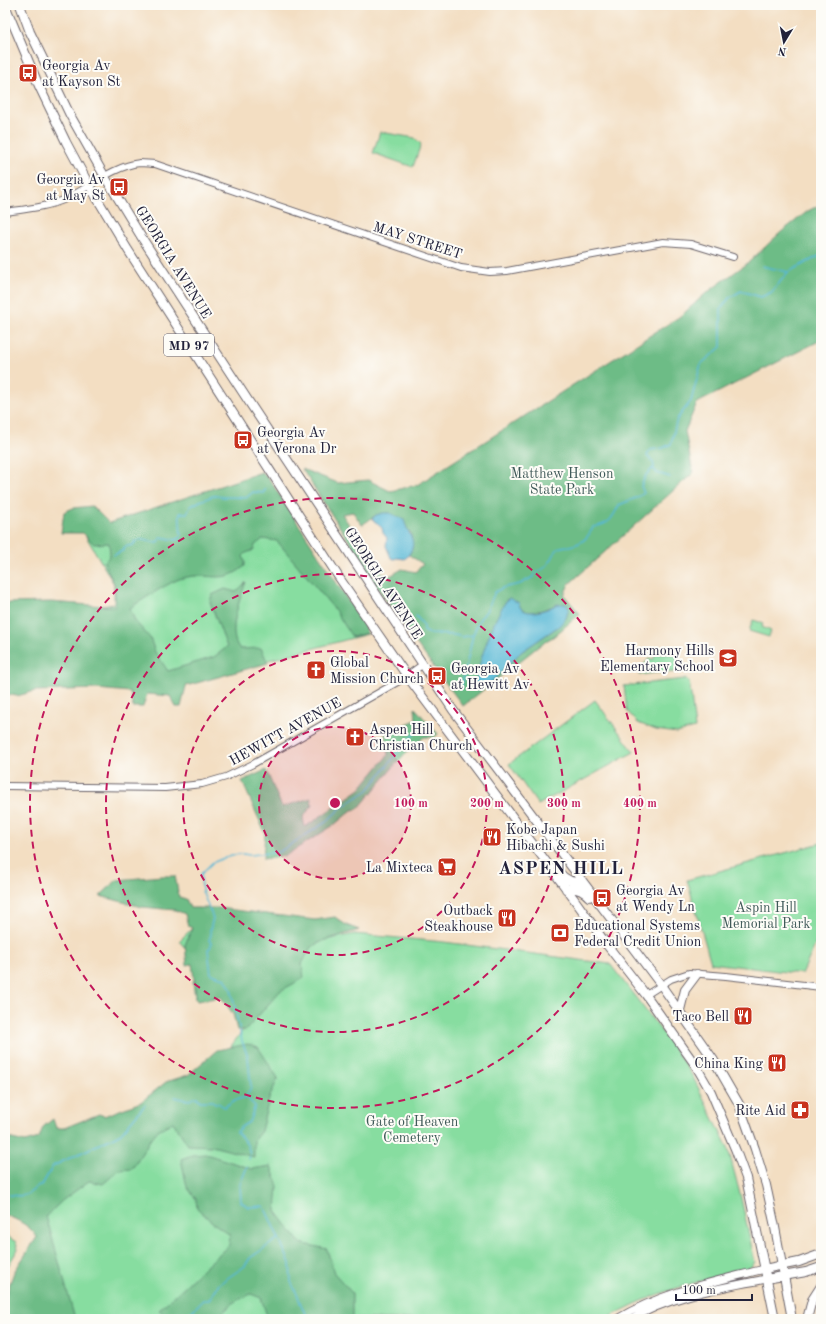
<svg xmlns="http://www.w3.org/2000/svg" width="826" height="1324" viewBox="0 0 826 1324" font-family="'Old Standard TT',serif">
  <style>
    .green { fill: #87dda0; stroke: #54806e }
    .forest { fill: #6dbc86; stroke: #486f60; fill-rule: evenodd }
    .water { fill: #57b8d6; stroke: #3c6d88 }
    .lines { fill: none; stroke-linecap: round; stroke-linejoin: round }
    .stream { stroke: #57b8d6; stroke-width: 1.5 }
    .tertiary-casing { stroke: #6b646a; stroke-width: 8 }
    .secondary-casing { stroke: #6b646a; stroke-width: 9 }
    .primary-casing { stroke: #6b646a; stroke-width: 10 }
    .tertiary { stroke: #fff; stroke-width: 6 }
    .secondary { stroke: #fff; stroke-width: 7 }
    .primary { stroke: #fff; stroke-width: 8 }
    .ring { fill: none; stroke: #c2185b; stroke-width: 2; stroke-dasharray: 7 5 }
    .labels { text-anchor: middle; stroke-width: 4; stroke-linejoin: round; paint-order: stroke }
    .shield { fill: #fdfcf7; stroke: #646373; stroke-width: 1 }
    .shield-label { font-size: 13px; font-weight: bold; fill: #22223b }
    .poi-label { font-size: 14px; fill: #22223b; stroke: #fdfcf7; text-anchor: start }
    .street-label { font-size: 14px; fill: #22223b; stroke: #fdfcf7 }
    .park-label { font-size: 14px; fill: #405a59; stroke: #fdfcf7 }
    .district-label { font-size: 18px; font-weight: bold; letter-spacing: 1px; fill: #22223b; stroke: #fdfcf7 }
    .centre { fill: #c2185b; stroke: #fdfcf7; stroke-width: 2 }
    .ring-label { font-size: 12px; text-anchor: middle; font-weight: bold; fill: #c2185b; stroke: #fdfcf7; stroke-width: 4; stroke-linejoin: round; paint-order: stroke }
  </style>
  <rect width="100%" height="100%" fill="#fdfcf7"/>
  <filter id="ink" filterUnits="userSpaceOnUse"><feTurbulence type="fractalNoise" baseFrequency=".025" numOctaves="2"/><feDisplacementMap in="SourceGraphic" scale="8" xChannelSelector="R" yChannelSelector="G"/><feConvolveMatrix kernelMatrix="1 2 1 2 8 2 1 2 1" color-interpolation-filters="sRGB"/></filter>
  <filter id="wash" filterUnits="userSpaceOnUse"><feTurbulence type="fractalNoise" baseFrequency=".012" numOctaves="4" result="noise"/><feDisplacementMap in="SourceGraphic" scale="16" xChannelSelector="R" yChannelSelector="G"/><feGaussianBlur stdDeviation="0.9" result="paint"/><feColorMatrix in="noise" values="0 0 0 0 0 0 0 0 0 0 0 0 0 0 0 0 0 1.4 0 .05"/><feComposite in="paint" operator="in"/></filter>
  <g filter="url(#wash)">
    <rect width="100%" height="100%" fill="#f3dec2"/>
    <path class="green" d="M380 132 415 138 421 144 413 167 373 153Z
      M262 472 368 634 166 687 76 610 114 604V584L84 533Z
      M753 620 763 623 762 627 771 631 769 637 749 631Z
      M655 654H678V672L654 673 639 675V669L649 659H654Z
      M684 679 689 681 690 687 695 728 677 733 656 730 638 723 627 711 624 686Z
      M595 700 634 752 538 805 509 764Z
      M821 843V932L802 974 711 963 687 880Z
      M212 909 309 948 325 940 354 934 444 942 610 964 670 1042 693 1077 728 1148 741 1198 755 1262 750 1268C701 1281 651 1292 607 1319H11L13 1317 5 1296 46 1228 26 1168 223 1057 243 1030 235 992 195 999 193 981 199 975 186 949 179 941Z
      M5 1235 16 1242 18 1249 5 1271Z"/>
    <path class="forest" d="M821 204V340L697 403 685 431 693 473 569 584 564 595 580 614 553 637 544 642 463 706 421 650 377 587 354 549 302 469 338 483 368 480 390 491 417 485 682 315 705 294 749 262 780 233 808 211ZM353 512 362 525 376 515 390 513 411 533 412 549 409 555 423 564 416 572 402 569 390 576 381 573 342 514ZM507 599 519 603C521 620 549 608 558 604L559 626 521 652 491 682 479 690 487 642 502 608Z
      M262 472 271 482 364 625 367 633 352 637 335 610 277 541 263 539 255 545 254 550 246 553 243 556 245 562V566C221 586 210 571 183 578 172 580 141 601 130 608L135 621 150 638 155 652 168 671 214 657 227 647 210 602 212 595 225 589 236 592 246 582C240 599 226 634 240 649L261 648 268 663 186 686 181 707H176L170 696 147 694 143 707H133L130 692 97 689 35 691 17 696 5 694V603L51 602 116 607 114 584 104 562 110 556 109 543 94 544 83 533H61L64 512 73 508 92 506 109 523Z
      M415 708 438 734 435 737H424L401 758 358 809 352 810 334 825 285 856 263 859 265 833 242 781 266 770 282 807 311 798 312 805 303 818 305 827 360 789 388 755 385 733 416 720Z
      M162 876H175L179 897 186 899 190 908H218L315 920 335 917 346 925 359 930 325 940 311 947 302 964 304 978 280 991 246 1030H237L233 1014 221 997 197 1001 192 964 187 965 185 945 192 928 188 926 185 914 175 910 142 907 100 896 117 880Z
      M248 1044 258 1047 278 1078 269 1099 261 1131 254 1140V1157L212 1146 188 1145 173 1122 158 1130 150 1140 132 1169 119 1170 103 1184 89 1181 63 1200 46 1216 75 1319H5V1297L14 1272 37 1237C29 1225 18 1220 5 1215V1129L8 1138 25 1142 39 1138 43 1127 53 1119 56 1128H64L99 1114 104 1116 141 1102 166 1082 188 1075 217 1050Z
      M206 1154 252 1169 271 1166 278 1186 276 1211 300 1243 327 1249 334 1273 352 1293V1319H268L261 1298 251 1294 234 1302 216 1319H172L159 1310 229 1245 230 1235 212 1222 197 1208 196 1199 187 1187 181 1159 192 1155Z"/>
    <path class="water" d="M383 513H390L404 520C408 536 421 542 405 559L397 558 394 559 391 558 386 546 387 538 383 533 382 528 372 519 376 515Z
      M509 598 519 603C520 614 535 613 544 610 549 609 554 605 559 604 561 604 563 604 566 604L569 608 566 618 559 626 521 652 491 682 479 690 475 689C475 670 496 610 509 598Z"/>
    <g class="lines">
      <path class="stream" d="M762 266 788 272
        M653 468 657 473 670 477
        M114 555 124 550V547L133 545C139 535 148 542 157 543L161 537 176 540 181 537C181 529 179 522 180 513H187L191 506 202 500C206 500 209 497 213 496 217 495 219 497 223 497 230 497 238 497 246 498L253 492 263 493 266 489
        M416 616 424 626V631L430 634 455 635 462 637 473 635
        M461 689 473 635 479 620 487 610 495 592 502 588 520 584 533 577 534 574C541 571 547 567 551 560 554 556 554 552 558 549 561 546 565 546 569 546 582 544 588 538 593 527 610 524 612 519 619 505L638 497 644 493 641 486 646 475 654 467 653 462 647 456 650 450 663 448 671 444 677 419 691 401 701 364 721 347V309L729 298 741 291 761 297 772 292 788 272 821 255
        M175 1097 182 1099 190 1100 193 1098 197 1097 200 1101H213L215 1103H218L224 1107 235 1100 246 1097
        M249 1159C252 1148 244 1140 237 1132L241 1127 249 1122 255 1106 246 1097 251 1087 248 1057 242 1041 231 989 225 978 211 974 208 950 211 946V943L209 940 211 935 210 930 213 918 202 891 201 874 212 863 231 855 243 854 250 855 279 852 326 822 341 808 368 790 407 741 425 724
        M247 1167 240 1184 241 1202 249 1207 264 1206 290 1263 291 1282 298 1296 302 1308 306 1314 305 1319
        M9 1195C25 1197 27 1196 39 1185H42L53 1166 112 1138 121 1133 145 1105
        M184 1319 203 1300H209L219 1284 245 1266 250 1258 279 1238"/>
    </g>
  </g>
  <g filter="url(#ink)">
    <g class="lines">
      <g class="tertiary-casing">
        <path id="tertiary" d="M5 212C26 209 49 207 68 198 89 187 116 165 140 163 145 163 150 164 155 164L461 268 490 272 507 271 663 242 691 244 733 257
          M5 786 165 788 202 784 226 777 253 764 401 680 422 665
          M646 995 671 979 689 973 726 976 821 987"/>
      </g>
      <g class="secondary-casing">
        <path id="secondary" d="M617 1319C662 1292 714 1282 764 1269
          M632 1319C671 1295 722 1288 766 1279"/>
      </g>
      <g class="primary-casing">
        <path id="primary" d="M5 5 39 86 66 142 89 185 128 250 338 576 407 676 574 899 607 945 646 995 696 1066 711 1092 736 1151 746 1178 775 1319
          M20 5 30 32 46 65 70 115 105 177 142 238 251 405 453 710 661 985 713 1059 739 1104 755 1149 766 1185 774 1222 792 1319
          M559 872C565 880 573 883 583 883
          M566 889C576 887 583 890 589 897
          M680 1010 685 990 697 974
          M764 1269 799 1262 821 1254
          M766 1279 806 1272 821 1267
          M807 1319 812 1300 821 1286"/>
      </g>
      <use href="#tertiary" class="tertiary"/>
      <use href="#secondary" class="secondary"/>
      <use href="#primary" class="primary"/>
    </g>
  </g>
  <circle cx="335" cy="803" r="76" fill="#c2185b" fill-opacity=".12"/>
  <g class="ring">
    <circle cx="335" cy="803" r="76"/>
    <circle cx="335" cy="803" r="152"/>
    <circle cx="335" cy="803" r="229"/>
    <circle cx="335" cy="803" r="305"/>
  </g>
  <defs>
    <g id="bus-square" transform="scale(1)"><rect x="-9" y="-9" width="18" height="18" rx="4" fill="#c8321e" stroke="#fdfcf7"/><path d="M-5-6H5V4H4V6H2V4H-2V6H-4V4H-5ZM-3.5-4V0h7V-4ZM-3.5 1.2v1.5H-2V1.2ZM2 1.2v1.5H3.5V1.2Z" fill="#fff"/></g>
    <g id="school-square" transform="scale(1)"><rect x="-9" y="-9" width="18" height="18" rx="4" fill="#c8321e" stroke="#fdfcf7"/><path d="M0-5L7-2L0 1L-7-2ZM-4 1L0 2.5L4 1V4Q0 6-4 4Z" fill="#fff"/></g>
    <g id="church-square" transform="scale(1)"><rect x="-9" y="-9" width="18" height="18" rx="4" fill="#c8321e" stroke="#fdfcf7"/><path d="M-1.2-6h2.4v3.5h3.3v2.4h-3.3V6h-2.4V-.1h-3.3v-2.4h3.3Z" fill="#fff"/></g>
    <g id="restaurant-square" transform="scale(1)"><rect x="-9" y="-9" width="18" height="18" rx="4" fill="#c8321e" stroke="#fdfcf7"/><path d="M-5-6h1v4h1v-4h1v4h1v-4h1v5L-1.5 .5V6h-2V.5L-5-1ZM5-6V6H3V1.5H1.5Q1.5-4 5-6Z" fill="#fff"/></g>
    <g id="supermarket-square" transform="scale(1)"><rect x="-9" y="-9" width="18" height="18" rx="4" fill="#c8321e" stroke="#fdfcf7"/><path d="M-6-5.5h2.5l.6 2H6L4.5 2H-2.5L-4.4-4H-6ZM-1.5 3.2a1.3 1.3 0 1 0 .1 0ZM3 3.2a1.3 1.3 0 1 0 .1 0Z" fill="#fff"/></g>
    <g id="bank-square" transform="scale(1)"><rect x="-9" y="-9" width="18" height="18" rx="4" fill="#c8321e" stroke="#fdfcf7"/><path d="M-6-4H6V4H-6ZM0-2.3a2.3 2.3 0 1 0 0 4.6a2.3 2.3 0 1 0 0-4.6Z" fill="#fff"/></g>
    <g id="pharmacy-square" transform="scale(1)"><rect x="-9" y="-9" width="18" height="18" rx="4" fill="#c8321e" stroke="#fdfcf7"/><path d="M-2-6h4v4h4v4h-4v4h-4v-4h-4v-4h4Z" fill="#fff"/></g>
  </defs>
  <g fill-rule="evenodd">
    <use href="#bus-square" x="28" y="73"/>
    <use href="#bus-square" x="119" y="187"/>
    <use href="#bus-square" x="243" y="440"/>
    <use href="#school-square" x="728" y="658"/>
    <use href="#church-square" x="316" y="670"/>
    <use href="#bus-square" x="437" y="676"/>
    <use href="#church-square" x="355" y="737"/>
    <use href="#restaurant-square" x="492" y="837"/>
    <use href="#supermarket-square" x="447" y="867"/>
    <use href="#bus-square" x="602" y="898"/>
    <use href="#restaurant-square" x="507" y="918"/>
    <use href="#bank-square" x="560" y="933"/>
    <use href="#restaurant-square" x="743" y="1016"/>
    <use href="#restaurant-square" x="777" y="1063"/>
    <use href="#pharmacy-square" x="800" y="1110"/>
  </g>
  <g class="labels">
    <rect class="shield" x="164" y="334" width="50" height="22" rx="3"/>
    <g class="shield-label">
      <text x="189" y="350">MD 97</text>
    </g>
    <g class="poi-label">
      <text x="42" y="70">Georgia Av<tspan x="42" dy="16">at Kayson St</tspan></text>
      <text x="105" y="184" text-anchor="end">Georgia Av<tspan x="105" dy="16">at May St</tspan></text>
      <text x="257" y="437">Georgia Av<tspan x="257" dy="16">at Verona Dr</tspan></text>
      <text x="714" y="655" text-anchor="end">Harmony Hills<tspan x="714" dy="16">Elementary School</tspan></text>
      <text x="330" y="667">Global<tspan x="330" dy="16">Mission Church</tspan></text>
      <text x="451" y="673">Georgia Av<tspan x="451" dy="16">at Hewitt Av</tspan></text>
      <text x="369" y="734">Aspen Hill<tspan x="369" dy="16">Christian Church</tspan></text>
      <text x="506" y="834">Kobe Japan<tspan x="506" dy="16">Hibachi &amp; Sushi</tspan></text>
      <text x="433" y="872" text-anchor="end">La Mixteca</text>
      <text x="616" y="895">Georgia Av<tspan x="616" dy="16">at Wendy Ln</tspan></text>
      <text x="493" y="915" text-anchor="end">Outback<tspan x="493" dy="16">Steakhouse</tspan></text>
      <text x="574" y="930">Educational Systems<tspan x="574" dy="16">Federal Credit Union</tspan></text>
      <text x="729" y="1021" text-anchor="end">Taco Bell</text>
      <text x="763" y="1068" text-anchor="end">China King</text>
      <text x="786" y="1115" text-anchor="end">Rite Aid</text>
    </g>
    <g class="street-label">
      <text transform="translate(418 240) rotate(18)" y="5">MAY STREET</text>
      <text transform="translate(174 262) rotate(58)" y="5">GEORGIA AVENUE</text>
      <text transform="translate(384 583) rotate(57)" y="5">GEORGIA AVENUE</text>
      <text transform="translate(285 731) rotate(-29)" y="5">HEWITT AVENUE</text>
    </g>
    <g class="park-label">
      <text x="562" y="478">Matthew Henson<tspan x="562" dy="16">State Park</tspan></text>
      <text x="766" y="912">Aspin Hill<tspan x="766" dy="16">Memorial Park</tspan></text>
      <text x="412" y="1126">Gate of Heaven<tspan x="412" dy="16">Cemetery</tspan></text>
    </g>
    <g class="district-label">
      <text x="561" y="874">ASPEN HILL</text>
    </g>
  </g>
  <circle cx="335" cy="803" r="6" class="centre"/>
  <g class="ring-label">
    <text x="411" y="807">100 m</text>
    <text x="487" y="807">200 m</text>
    <text x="564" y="807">300 m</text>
    <text x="640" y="807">400 m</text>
  </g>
  <rect width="826" height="1324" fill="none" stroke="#fdfcf7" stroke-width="20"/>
  <g transform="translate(784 42) rotate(190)" stroke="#fdfcf7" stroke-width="3" paint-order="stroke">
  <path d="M0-3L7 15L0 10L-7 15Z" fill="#22223b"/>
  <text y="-6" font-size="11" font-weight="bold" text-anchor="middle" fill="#22223b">N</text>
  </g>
  <path d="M676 1294v6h76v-6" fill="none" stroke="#22223b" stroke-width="2"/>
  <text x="682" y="1294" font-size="12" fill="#22223b" stroke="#fdfcf7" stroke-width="3" paint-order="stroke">100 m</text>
</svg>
